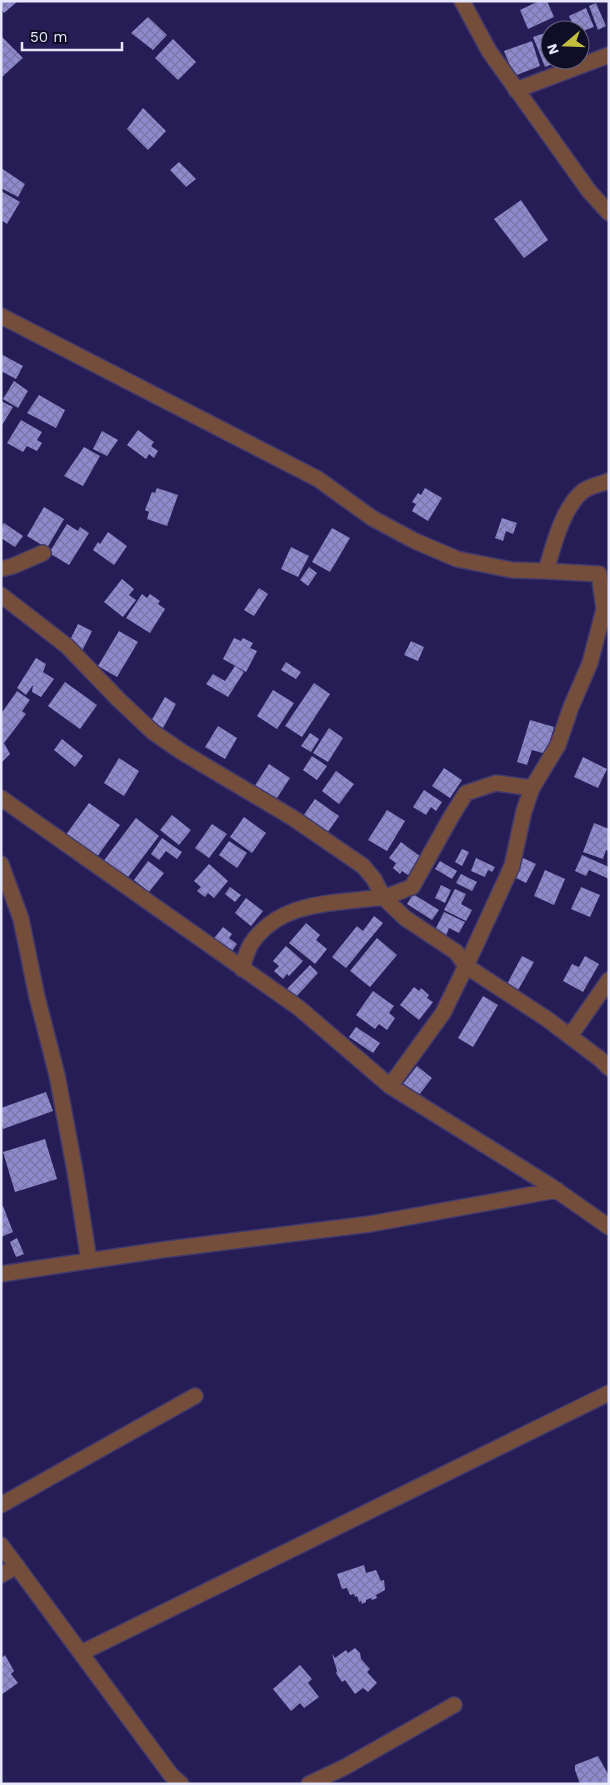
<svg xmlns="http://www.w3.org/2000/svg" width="610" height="1785" viewBox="0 0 610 1785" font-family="'Work Sans',sans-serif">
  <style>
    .building { fill: url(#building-cross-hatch) }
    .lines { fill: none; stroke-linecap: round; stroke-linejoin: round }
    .minor-casing { stroke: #42396d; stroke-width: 18 }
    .minor { stroke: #744e3b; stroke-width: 15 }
  </style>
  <defs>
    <pattern id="building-cross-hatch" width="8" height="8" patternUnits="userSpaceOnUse" patternTransform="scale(1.25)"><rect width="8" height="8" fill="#8e8acc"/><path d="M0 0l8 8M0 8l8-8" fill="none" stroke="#7875a6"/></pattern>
  </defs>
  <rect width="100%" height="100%" fill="#271d56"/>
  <path class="building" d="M1 1H18L4 13 1 9Z
    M539 1H547L554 17 528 29 520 10Z
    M596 3 606 26 598 30 589 6Z
    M586 8 594 27 580 32V30H575L569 16Z
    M148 17 167 35 153 50 131 33Z
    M548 32 550 37V60H562L545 67 533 37Z
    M1 36 23 58 2 77 1 76Z
    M173 39 196 62 178 80 155 58Z
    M532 41 540 66 514 76 504 51Z
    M143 108 166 131 148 150 127 129Z
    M179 162 196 179 186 187 170 170Z
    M1 168 25 184 18 197 1 188Z
    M1 191 20 202 7 224 1 220Z
    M521 200 548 240 524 258 494 219Z
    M1 354 23 366 16 379 1 371Z
    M14 381 28 391 18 408 3 399Z
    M39 395 65 410 56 428 27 413Z
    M1 401 13 407 1 427Z
    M21 420 42 432 37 440 42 443 37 451 27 446 23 452 7 443Z
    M138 430 154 442 151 446 158 451 154 458 149 454 146 459 127 445Z
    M102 431 118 440 107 456 93 449Z
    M84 447 100 456 83 486 64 476Z
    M157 488 178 495 167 526 147 519 149 512 145 510 152 492 155 493Z
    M425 488 442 498 428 521 412 511 416 504 412 502 418 493 421 495Z
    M44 507 64 519 47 548 27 536Z
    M502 518 517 523 513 534 506 531 503 541 495 538Z
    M4 523 23 536 15 547 1 538V527Z
    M67 524 78 531 80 527 89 533 69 565 49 553Z
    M332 528 350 538 330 572 312 562Z
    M108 532 127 546 114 565 93 550 98 542 100 544Z
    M291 547 309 556 298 577 281 569Z
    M309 567 317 573 308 586 300 580Z
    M122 579 134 589 129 595 136 600 123 617 104 602Z
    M259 588 268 594 254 616 244 610Z
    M142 594 147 598 150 594 160 601 158 604 165 609 150 633 126 618Z
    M78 624 92 631 81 653 67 646Z
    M119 631 138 642 117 677 98 666Z
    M234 638 241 641 243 638 253 643 250 648 257 651 246 672 223 659Z
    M411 641 424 647 418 661 404 655Z
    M36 658 46 664 43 672 54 679 41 697 32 692 33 685 26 695 17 688Z
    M286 662 301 672 296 679 281 670Z
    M235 666 244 672 228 697 206 684 213 674 225 681Z
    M65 682 97 705 80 729 48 706Z
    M314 683 330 694 302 737 285 726Z
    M273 690 294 703 277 729 257 716Z
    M17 691 30 700 22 711 26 714 4 743 10 754 1 763V714Z
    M165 697 176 704 162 730 150 723Z
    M530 720 554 727 546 754 532 750 527 765 517 762Z
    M218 726 237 738 225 759 205 747Z
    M329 728 343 738 328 762 313 753Z
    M310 733 319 739 311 752 301 746Z
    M62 739 83 756 75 767 54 750Z
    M312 756 327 766 317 780 303 770Z
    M583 757 607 769 598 788 574 777Z
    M119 758 139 771 124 796 104 783Z
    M269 764 290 778 275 801 254 787Z
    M444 768 462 780 450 798 432 786Z
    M336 771 354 784 339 804 322 791Z
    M424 790 442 802 436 811 431 807 426 815 413 807Z
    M315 799 339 816 325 836 301 819Z
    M89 803 120 825 94 861 62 840Z
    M387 810 405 821 387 851 368 840Z
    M172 815 191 830 179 845 160 830Z
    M244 817 266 833 252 853 230 837Z
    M136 818 159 836 125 881 102 863Z
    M594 823 609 829V851L606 850 603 859 583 852Z
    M212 824 227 834 209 858 195 848Z
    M162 838 182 852 177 859 166 851 159 860 151 854Z
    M229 841 247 853 237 868 219 855Z
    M401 842 421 857 408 875 402 871 400 874 393 868 396 863 389 858Z
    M462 849 469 852 462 866 455 862Z
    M582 855 609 867V879L589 870 586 876 575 871Z
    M476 858 495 867 492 872 488 870 485 877 471 871Z
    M523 858 536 864 526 883 514 877Z
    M148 861 164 873 149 892 134 880Z
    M440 861 457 871 452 879 435 869Z
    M209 864 228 881 214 898 208 893 205 897 197 891 201 887 194 881Z
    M545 870 565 879 554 905 534 896Z
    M461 874 477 882 472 891 456 883Z
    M441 885 451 890 445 903 435 898Z
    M230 887 241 895 235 902 225 894Z
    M581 887 600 895 590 917 571 909Z
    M455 889 466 894 461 904 472 910 466 921 444 910Z
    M413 894 439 910 432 920 407 904Z
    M246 898 263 911 251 926 235 913Z
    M444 912 465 922 459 933 449 928 446 936 435 930Z
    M374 916 383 923 346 968 332 957 357 926 363 931Z
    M306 923 320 935 316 940 327 949 315 964 289 943Z
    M223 927 232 934 229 938 237 944 229 955 212 941Z
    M377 938 397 955 370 987 350 971Z
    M286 946 303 961 289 976 287 974 283 979 274 971 279 966 273 961Z
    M522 956 534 962 518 990 507 984Z
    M585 956 599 964 583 992 563 981 572 964 579 967Z
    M310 965 318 973 294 999 285 991Z
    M414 987 419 991 421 988 429 995 427 998 433 1002 419 1020 400 1005Z
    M373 991 394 1006 389 1013 395 1018 387 1030 379 1024 375 1029 356 1015Z
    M483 996 498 1005 473 1047 458 1038Z
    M356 1027 380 1043 373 1053 349 1037Z
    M417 1066 432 1078 418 1096 403 1084Z
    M46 1092 53 1111 3 1129 1 1124V1108Z
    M45 1139 57 1179 15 1192 3 1152Z
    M3 1206 13 1232 1 1237V1207Z
    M17 1238 24 1254 16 1257 10 1242Z
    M364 1565 366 1573 376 1570 381 1581 384 1580 385 1590 376 1595 377 1598 372 1600 371 1598 366 1600V1602L362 1604 361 1601 359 1602 357 1596 355 1597 354 1594 350 1595 347 1588 342 1589 337 1574Z
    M355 1648 360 1653 361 1659 370 1669 367 1672 377 1683 368 1692 363 1688 355 1694 345 1680 342 1682 336 1673 337 1671 332 1654 335 1658 346 1650 348 1653Z
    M5 1655 14 1671 11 1674 18 1683 1 1695V1658Z
    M300 1665 312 1679 308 1683 319 1697 304 1708 300 1703 291 1711 273 1689Z
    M598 1756 609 1776V1784H580L575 1770V1765Z"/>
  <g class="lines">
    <g class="minor-casing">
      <path id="minor" d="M462 1 489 51 589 191 609 213
        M516 90 609 55
        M1 316 318 479 372 518 415 541 457 559 512 570 546 571
        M1 569 13 566 43 553
        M1 595 67 646 119 700 153 732 182 752 293 818 363 866 374 879 383 897 405 918 456 952 466 966 547 1019 600 1059 609 1068
        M1 798 299 1008 390 1086 549 1185 609 1227
        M1 864 21 919 37 997 57 1075 75 1171 89 1261
        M242 969C244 961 247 951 251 944 281 899 336 904 383 897 393 895 403 890 412 887L451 817 466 793 496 783 532 788 558 745 571 707 590 663 604 609 599 574 546 571C553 546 563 507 583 491 590 486 601 484 609 481
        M570 1036 609 980
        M390 1086 443 1013 466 966 512 866 524 811 532 788
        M1 1274 161 1250 370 1224 557 1190
        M1 1505 195 1396
        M1 1545 171 1775 181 1784
        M1 1575 17 1566
        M81 1653 609 1393
        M309 1784 345 1767 454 1705"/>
    </g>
    <use href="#minor" class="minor"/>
  </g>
  <rect width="610" height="1785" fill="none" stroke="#e6e6fc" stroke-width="5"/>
  <g transform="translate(565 45) rotate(251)"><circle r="24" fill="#100d26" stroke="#66647c"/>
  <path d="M0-4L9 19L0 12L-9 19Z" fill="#c3bd3e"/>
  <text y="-8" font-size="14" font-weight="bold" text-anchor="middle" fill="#e6e6fc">N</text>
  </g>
  <path d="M22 42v8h100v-8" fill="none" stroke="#e6e6fc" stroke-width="2.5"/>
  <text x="30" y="42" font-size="15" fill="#e6e6fc" stroke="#100d26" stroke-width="4" paint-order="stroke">50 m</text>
</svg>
